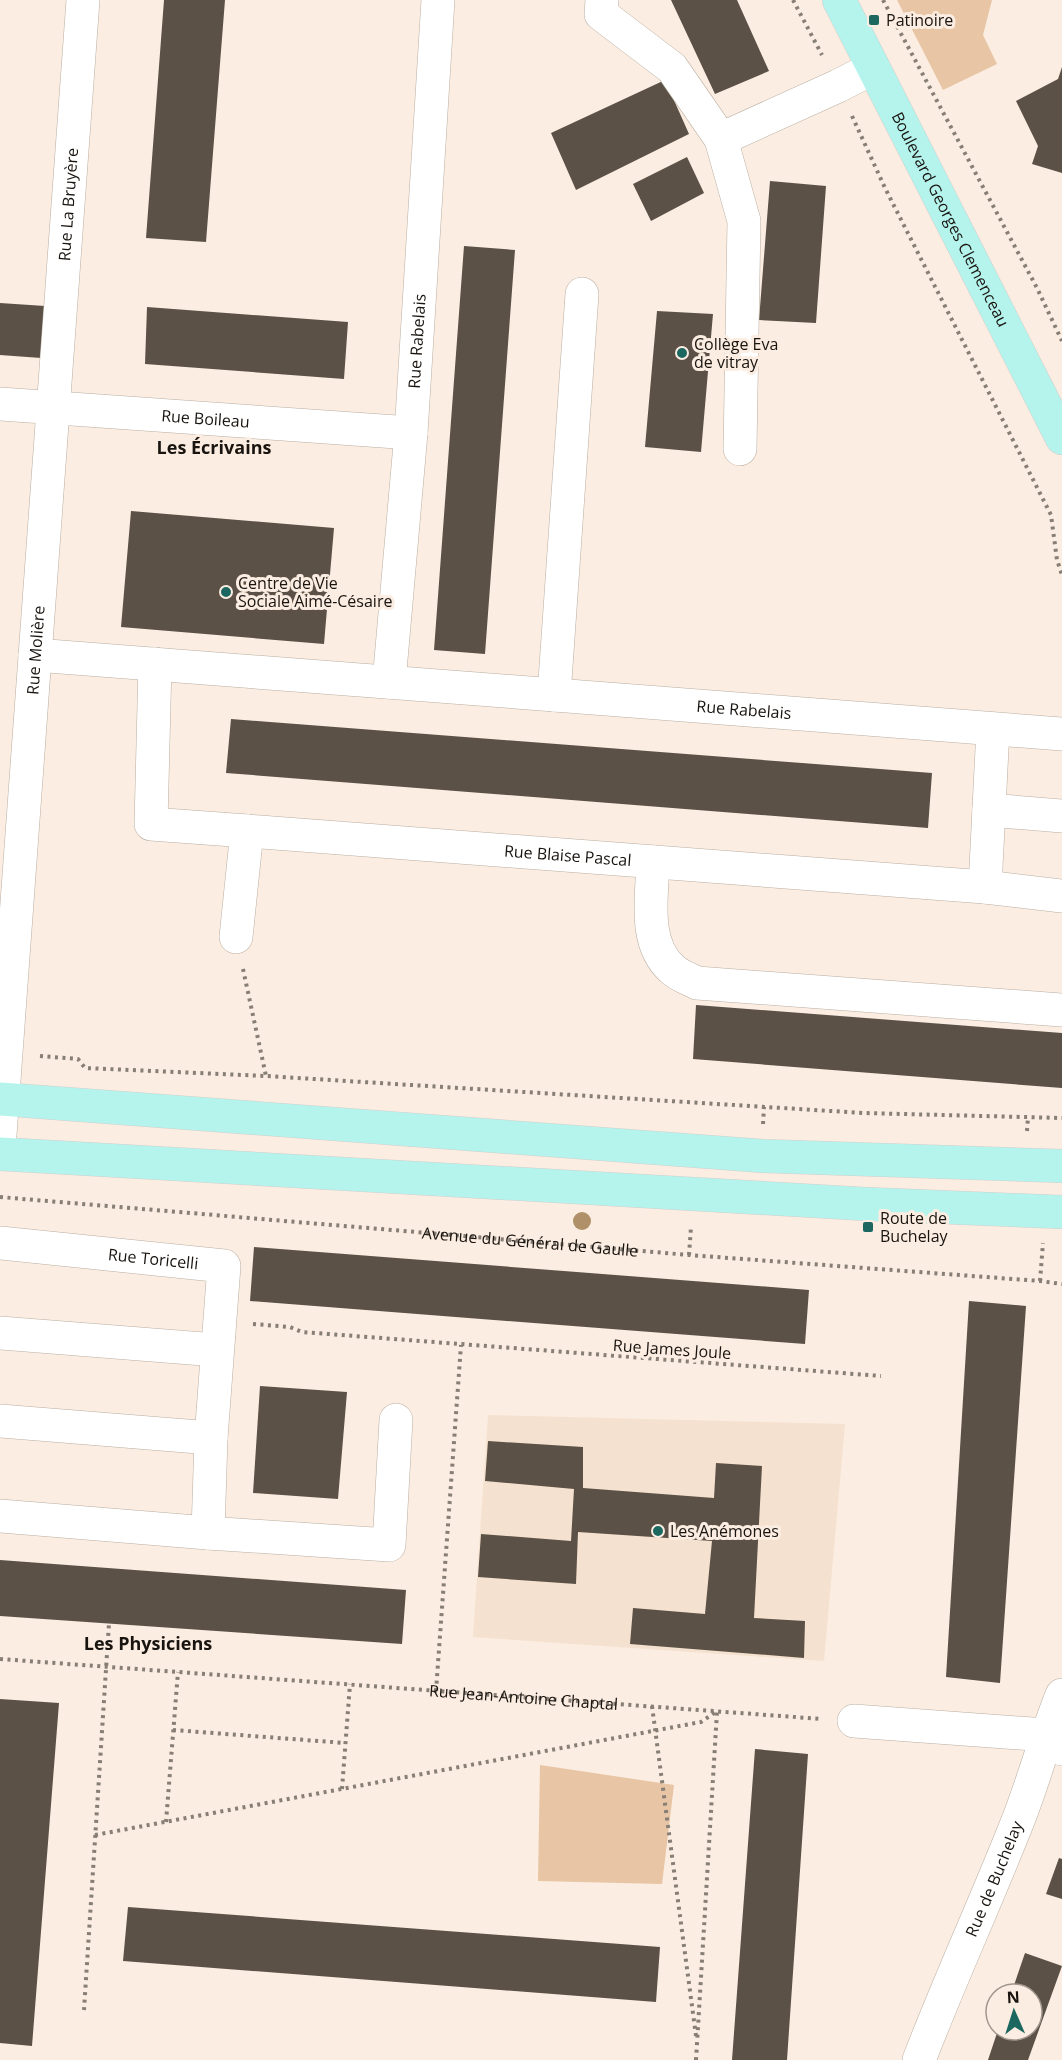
<svg xmlns="http://www.w3.org/2000/svg" width="1062" height="2060" viewBox="0 0 1062 2060" font-family="'Open Sans',sans-serif">
  <style>
    .built { fill: #f5e1cf }
    .green { fill: #e8c5a4 }
    .building { fill: #5c5146 }
    .lines { fill: none; stroke-linecap: round; stroke-linejoin: round }
    .minor-casing { stroke: #baaea2; stroke-width: 34 }
    .major-casing { stroke: #d1d0cf; stroke-width: 34 }
    .path { stroke: #877e76; stroke-width: 4; stroke-dasharray: 3 4.5; stroke-linecap: butt }
    .minor { stroke: #fff; stroke-width: 33 }
    .major { stroke: #b4f4ec; stroke-width: 33 }
    .tree { fill: #b09068 }
    .poi-dot { fill: #1c6760; stroke: #fbede1; stroke-width: 2 }
    .labels { text-anchor: middle; stroke-width: 6; stroke-linejoin: round; paint-order: stroke }
    .poi-label { font-size: 16px; fill: #191410; stroke: #fbede1; text-anchor: start }
    .street-label { font-size: 16px; fill: #191410; stroke: #fbede1 }
    .neighbourhood-label { font-size: 18px; font-weight: bold; fill: #191410; stroke: #fbede1 }
  </style>
  <rect width="100%" height="100%" fill="#fbede1"/>
  <path class="built" d="M488 1415 845 1424 824 1661 473 1637Z"/>
  <path class="green" d="M897 0H992L983 35 997 64 943 90Z
    M540 1765 674 1785 662 1884 538 1881Z"/>
  <path class="building" d="M164 0H225L206 242 146 238Z
    M671 0H737L769 71 715 94Z
    M1062 67V173L1032 164 1038 146 1016 101 1058 79Z
    M665 80 689 134 576 190 551 133Z
    M687 157 704 193 651 221 633 184Z
    M770 181 826 186 816 323 759 320Z
    M464 246 515 250 485 654 434 650Z
    M0 303 45 306 41 358 0 355Z
    M147 307 348 322 344 379 145 364Z
    M657 311 713 314 701 452 645 447Z
    M131 511 334 528 324 644 121 627Z
    M231 719 932 773 928 828 226 773Z
    M696 1005 1062 1033V1088L693 1059Z
    M254 1247 809 1290 805 1344 250 1301Z
    M969 1301 1026 1306 1000 1683 946 1677Z
    M260 1386 347 1392 338 1499 253 1493Z
    M488 1441 583 1447V1488L714 1498 716 1463 762 1466 754 1618 805 1621 804 1658 630 1644 633 1608 705 1614 712 1541 578 1532 576 1584 478 1577 481 1534 571 1541 574 1489 485 1481Z
    M0 1560 406 1590 402 1644 0 1616Z
    M0 1699 59 1703 32 2046 0 2043Z
    M755 1749 808 1754 787 2060H732Z
    M1059 1858 1062 1859V1899L1046 1894Z
    M128 1907 660 1947 656 2002 123 1961Z
    M1025 1953 1062 1966 1028 2060H988L998 2030H1032V1994H1011Z"/>
  <g class="lines">
    <g class="minor-casing">
      <g id="minor">
        <path d="M602 0 601 14 672 68 721 139 838 86 873 68"/>
        <path d="M721 139 744 221 740 449"/>
        <path id="s3" d="M0 404 411 433"/>
        <path id="s4" d="M35 655 1062 734"/>
        <path id="s5" d="M155 664 151 824 247 831 985 887 993 729"/>
        <path id="s6" d="M389 682 411 433 438 0"/>
        <path d="M554 695 582 294"/>
        <path d="M989 810 1062 816"/>
        <path d="M653 862C652 897 643 943 672 969 678 975 689 979 697 983L1062 1010"/>
        <path d="M985 887 1062 896"/>
        <path d="M236 937 247 831"/>
        <path id="s7" d="M0 1135 83 0"/>
        <path id="s8" d="M0 1243 224 1266 211 1438 208 1533 0 1516"/>
        <path d="M0 1333 216 1350"/>
        <path d="M0 1421 211 1438"/>
        <path d="M208 1533 389 1545 396 1420"/>
        <path d="M854 1721 1046 1735 1062 1749"/>
        <path id="s9" d="M919 2060C949 1982 984 1906 1015 1828 1033 1785 1044 1739 1062 1695"/>
      </g>
    </g>
    <g class="major-casing">
      <g id="major">
        <path id="s10" d="M839 0 1062 438"/>
        <path d="M0 1099 763 1156 1062 1166"/>
        <path d="M0 1154 866 1204 1062 1212"/>
      </g>
    </g>
    <g class="path">
      <path d="M793 0 822 55"/>
      <path d="M883 0 1037 288 1062 341"/>
      <path d="M852 116 885 188 1051 515 1057 560 1062 575"/>
      <path d="M243 969 266 1076"/>
      <path d="M40 1056 78 1059 85 1068 266 1076 863 1113 1062 1118"/>
      <path d="M763 1124 764 1107"/>
      <path d="M1027 1131 1028 1117"/>
      <path id="s1" d="M0 1197 689 1255 1040 1281 1062 1284"/>
      <path d="M689 1255 691 1227"/>
      <path d="M1040 1281 1043 1243"/>
      <path d="M253 1324 290 1327 302 1332 881 1376"/>
      <path id="s2" d="M0 1659 822 1719"/>
      <path d="M436 1691 461 1345"/>
      <path d="M652 1706 696 2036"/>
      <path d="M173 1730 345 1743"/>
      <path d="M342 1789 350 1684"/>
      <path d="M166 1822 178 1672"/>
      <path d="M95 1835 701 1722 717 1711"/>
      <path d="M84 2010 109 1623"/>
      <path d="M696 2060 717 1712"/>
    </g>
    <use href="#minor" class="minor"/>
    <use href="#major" class="major"/>
  </g>
  <circle class="tree" cx="582" cy="1221" r="9"/>
  <g class="poi-dot">
    <rect x="868" y="14" width="12" height="12" rx="3"/>
    <circle cx="682" cy="353" r="6"/>
    <circle cx="226" cy="592" r="6"/>
    <rect x="862" y="1221" width="12" height="12" rx="3"/>
    <circle cx="658" cy="1531" r="6"/>
  </g>
  <g class="labels">
    <g class="poi-label">
      <text x="886" y="26">Patinoire</text>
      <text x="694" y="350">Collège Eva<tspan x="694" dy="18">de vitray</tspan></text>
      <text x="238" y="589">Centre de Vie<tspan x="238" dy="18">Sociale Aimé-Césaire</tspan></text>
      <text x="880" y="1224">Route de<tspan x="880" dy="18">Buchelay</tspan></text>
      <text x="670" y="1537">Les Anémones</text>
    </g>
    <g class="street-label">
      <text dy="6" stroke="none"><textPath href="#s7" startOffset="933">Rue La Bruyère</textPath></text>
      <text dy="6" stroke="none"><textPath href="#s10" startOffset="246">Boulevard Georges Clemenceau</textPath></text>
      <text dy="6" stroke="none"><textPath href="#s6" startOffset="342">Rue Rabelais</textPath></text>
      <text dy="6" stroke="none"><textPath href="#s3" startOffset="206">Rue Boileau</textPath></text>
      <text dy="6" stroke="none"><textPath href="#s7" startOffset="486">Rue Molière</textPath></text>
      <text dy="6" stroke="none"><textPath href="#s4" startOffset="711">Rue Rabelais</textPath></text>
      <text dy="6" stroke="none"><textPath href="#s5" startOffset="578">Rue Blaise Pascal</textPath></text>
      <text dy="6" stroke="none"><textPath href="#s1" startOffset="532">Avenue du Général de Gaulle</textPath></text>
      <text dy="6" stroke="none"><textPath href="#s8" startOffset="154">Rue Toricelli</textPath></text>
      <text transform="translate(672 1349) rotate(4)" y="6">Rue James Joule</text>
      <text dy="6" stroke="none"><textPath href="#s2" startOffset="525">Rue Jean-Antoine Chaptal</textPath></text>
      <text dy="6" stroke="none"><textPath href="#s9" startOffset="196">Rue de Buchelay</textPath></text>
    </g>
    <g class="neighbourhood-label">
      <text x="214" y="454">Les Écrivains</text>
      <text x="148" y="1650">Les Physiciens</text>
    </g>
  </g>
  <g transform="translate(1014 2012) rotate(357)"><circle r="28" fill="#fbede1" stroke="#a1968d" stroke-width="1.5"/>
  <path d="M0-4.5L10 22L0 15L-10 22Z" fill="#1c6760"/>
  <text y="-9" font-size="16" font-weight="bold" text-anchor="middle" fill="#191410">N</text>
  </g>
</svg>
